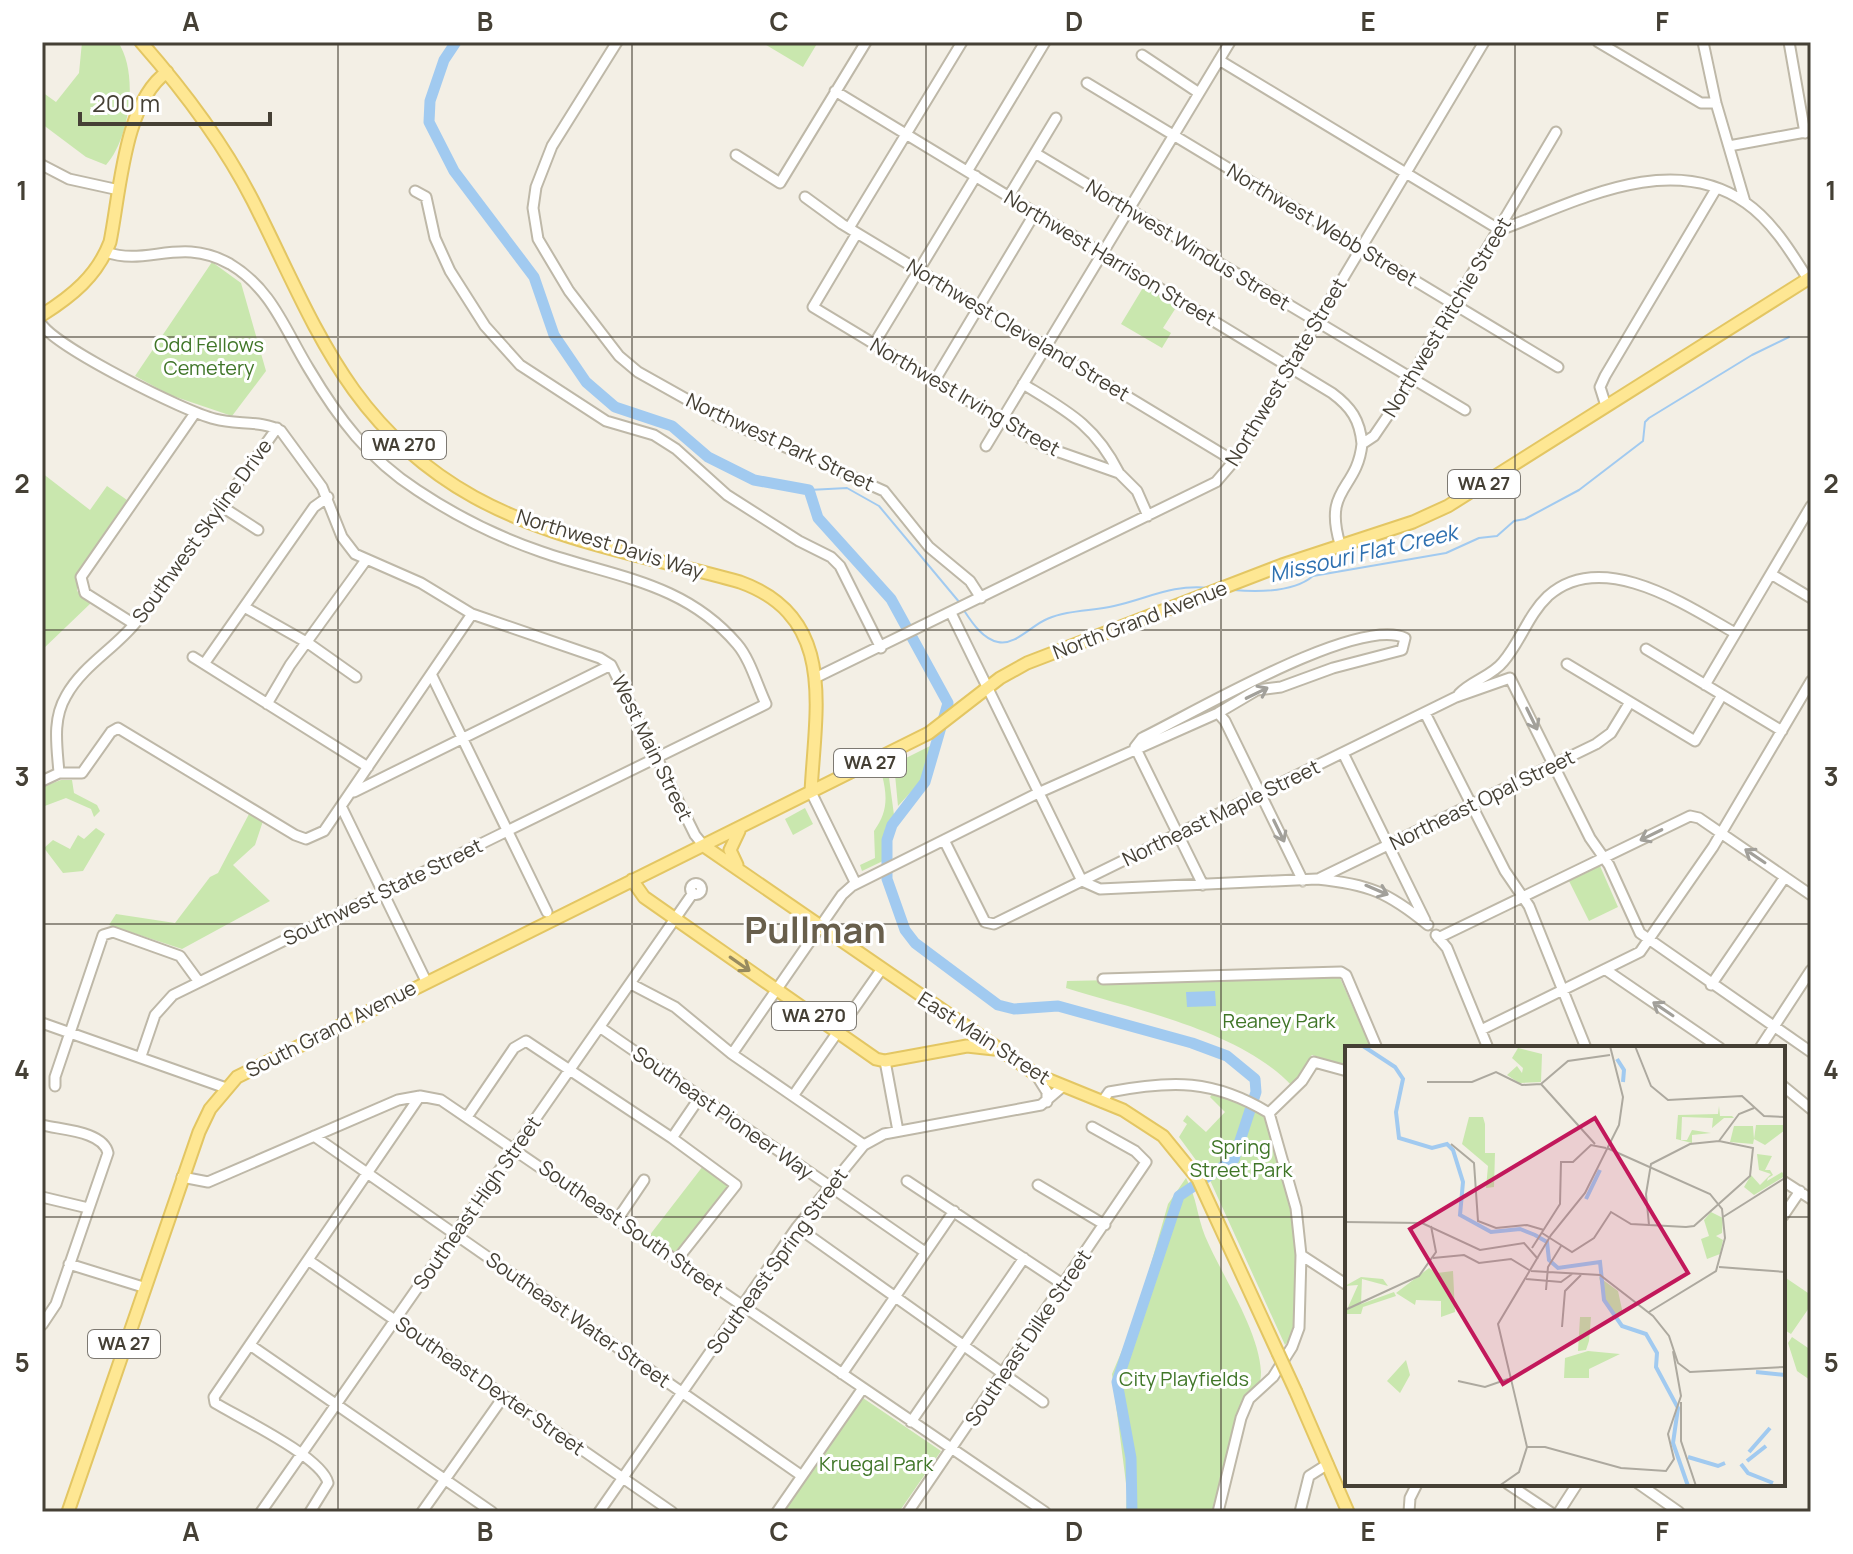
<svg xmlns="http://www.w3.org/2000/svg" width="1853" height="1554" viewBox="0 0 1853 1554" font-family="Manrope,sans-serif">
  <style>
    .green { fill: #c9e7ae }
    .water { fill: #a1caf0 }
    .lines { fill: none; stroke-linecap: round; stroke-linejoin: round }
    .stream { stroke: #a1caf0; stroke-width: 2 }
    .river { stroke: #a1caf0; stroke-width: 11 }
    .minor-casing { stroke: #beb8a8; stroke-width: 13 }
    .major-casing { stroke: #e3c663; stroke-width: 15 }
    .minor { stroke: #fff; stroke-width: 9 }
    .major { stroke: #fee793; stroke-width: 11 }
    .major-bridge-casing { stroke: #e3c663; stroke-width: 15; stroke-linecap: butt }
    .major-bridge { stroke: #fee793; stroke-width: 11 }
    .oneway { stroke: #a2a09a }
    .oneway2 { stroke: #988b5f }
    .grid { fill: none; stroke: #454035; stroke-width: 2; stroke-opacity: 0.55 }
    .labels { text-anchor: middle; stroke-width: 6; stroke-linejoin: round; paint-order: stroke }
    .shield { fill: #fff; stroke: #7d7972; stroke-width: 2 }
    .shield-label { font-size: 18px; font-weight: bold; fill: #454035 }
    .street-label { font-size: 20px; fill: #454035; stroke: #fff }
    .park-label { font-size: 20px; fill: #407628; stroke: #fff }
    .water-label { font-size: 22px; font-style: italic; fill: #2e70b0; stroke: #fff }
    .town-label { font-size: 36px; font-weight: bold; fill: #685f4c; stroke: #fff }
    .inset-river { fill: none; stroke: #a1caf0; stroke-width: 4 }
    .inset-road { fill: none; stroke: #ada99f; stroke-width: 2 }
    .view { fill: #c2185b; fill-opacity: 0.15; stroke: #c2185b; stroke-width: 4 }
    .inset-edge { fill: none; stroke: #454035; stroke-width: 4 }
    .neatline { fill: none; stroke: #454035; stroke-width: 3 }
    .grid-label { font-size: 26px; text-anchor: middle; font-weight: bold; fill: #454035 }
  </style>
  <rect width="100%" height="100%" fill="#f3efe5"/>
  <path class="green" d="M82 42H118C139 73 130 138 106 165L86 157 42 124V92L56 102 79 73Z
    M761 42H818L803 67Z
    M212 262 241 283 266 371 232 416 170 395 135 376Z
    M1144 286 1177 306 1163 328 1171 333 1162 348 1121 324Z
    M42 473 90 510 107 486 127 500 77 573V591L92 602 42 650Z
    M932 745 921 781 898 806 894 764Z
    M888 770 894 815 885 829V860L862 871 860 865 875 858 874 831C887 813 888 798 882 775Z
    M61 780H72L74 793 97 805 100 811 94 817 91 809 66 798 42 807V787Z
    M805 808 813 824 793 835 785 819Z
    M249 814 263 821 255 845 233 865 270 901 182 949 109 925 116 914 175 923 210 877 218 873Z
    M96 828 105 834 83 871 63 873 44 848 53 840 70 849 78 835 84 839Z
    M1600 866 1618 907 1589 921 1569 881Z
    M1259 977 1340 978 1371 1048H1347V1066L1312 1055C1303 1065 1303 1077 1292 1086 1241 1031 1136 1010 1066 988L1067 981Z
    M1213 1093 1239 1100 1267 1118 1297 1236 1296 1329 1285 1345 1209 1178 1179 1137 1187 1124 1183 1121 1187 1115 1206 1132 1225 1112 1210 1097Z
    M703 1166 729 1185 678 1252 673 1253 649 1236Z
    M1186 1178C1197 1198 1197 1216 1205 1236 1222 1276 1259 1330 1261 1372 1261 1384 1257 1391 1249 1399L1218 1512H1126L1127 1491 1112 1374 1135 1320 1168 1204Z
    M1783 1276 1811 1295V1305L1791 1334 1783 1329Z
    M1792 1337 1811 1350 1810 1380 1797 1371 1788 1343Z
    M863 1398 941 1451 899 1512H783Z"/>
  <path class="water" d="M1215 991 1216 1006 1187 1007 1186 992Z"/>
  <g class="lines">
    <path class="stream" d="M809 490 847 488 879 506 960 603
      M1233 590C1257 592 1293 593 1313 576L1446 553 1479 538 1497 536 1514 521 1525 519 1579 490 1643 441 1645 422 1649 418 1752 355 1789 337
      M963 609C971 621 982 639 998 642 1015 646 1032 625 1047 619 1067 610 1092 611 1114 606 1150 598 1171 584 1210 588"/>
    <path class="river" d="M456 42 444 60 430 101 429 122 454 171 534 277 554 335 586 382 615 407 672 426 708 457 754 480 809 490 818 518 891 599 948 703 925 782 892 825 887 840V879L905 930 915 943 998 1005 1014 1009 1058 1006 1192 1043 1227 1056 1255 1079 1256 1092 1234 1159 1179 1196 1117 1382 1131 1458 1132 1512"/>
    <g class="minor-casing">
      <path id="minor" d="M617 42 552 146 536 187 533 208 538 239 569 291 619 356 638 372 720 418 884 491 929 547 970 581 981 598
        M1598 42 1701 103H1716
        M1703 42 1716 103 1745 202
        M1789 42 1805 133
        M1142 55 1199 93
        M1219 60 1500 230C1574 203 1670 149 1746 203 1772 221 1791 252 1808 279
        M1087 83 1558 367
        M835 91 1332 393C1351 407 1360 420 1362 444
        M1729 146 1811 131
        M1035 153 1465 410
        M736 155 780 183 866 42
        M42 165 69 179 119 190
        M968 170 1045 42
        M415 191 426 197 435 238 450 271 485 326 520 365 606 421 654 435 676 449 727 495 799 541 831 557 840 566 881 648
        M1009 196 1056 118
        M805 197 842 224 1234 461
        M849 228 962 42
        M857 233 813 307 1045 447 1119 473 1137 491 1148 516
        M106 252C147 267 180 236 230 264 272 289 285 330 309 369 338 418 369 459 417 490 456 516 498 537 542 552 614 577 684 582 737 644 750 659 757 685 766 704L173 995 155 1015 141 1056
        M42 325C60 349 183 411 215 419 236 425 262 420 281 431L322 487 342 537 355 554 421 583 472 614 600 658 611 665 695 835 704 846
        M874 344 976 176
        M935 380 1035 213
        M1023 384C1067 411 1095 425 1119 473
        M1606 406 1600 387 1605 376 1716 189
        M986 446 1230 42
        M221 506 258 530
        M1340 544C1323 487 1357 491 1362 444L1374 436 1389 414 1556 132
        M1771 574 1811 598
        M246 608 308 643 356 677
        M951 613 1082 881 1100 889 1317 879C1368 884 1388 892 1428 925
        M134 624 85 593 81 577 195 413
        M1646 649 1782 731
        M193 657 368 767
        M204 664 314 507 328 497
        M1567 664 1695 741 1722 695
        M432 676 547 912
        M815 678 1216 482 1234 461 1484 42
        M1705 685 1811 506
        M1459 694C1471 681 1492 676 1503 662 1521 641 1528 615 1548 596 1602 548 1686 605 1735 633
        M267 704 290 665 366 560
        M1218 713 1225 721 1303 881
        M1425 713 1505 871 1529 906 1586 1048
        M1135 747 1203 885
        M1343 753 1425 920
        M59 773C57 746 52 720 66 696 83 665 116 648 137 621 185 558 231 493 277 428
        M42 781 59 773H82L111 732 118 728 295 835 306 839 324 831 472 614
        M354 792 611 665
        M811 792 856 884
        M341 806 426 981
        M944 840 985 922 994 924 1456 697 1510 678 1590 838 1609 865 1640 933 1811 1052
        M1320 878 1596 744 1611 733 1630 702
        M690.5 889a5.5 5.5 0 1 1 11 0a5.5 5.5 0 1 1-11 0Z
        M1436 935 1447 948 1488 1048
        M1438 938 1690 816 1699 818 1811 895
        M1606 970 1720 1048
        M1103 979 1341 972 1346 975 1377 1048
        M631 984 675 1007 732 1054 864 1145
        M1711 985 1785 877
        M42 1023 226 1088
        M601 1028 925 1252
        M1481 1030 1640 952 1713 847 1811 681
        M1760 1048 1811 970
        M732 1054 842 895 852 886 1038 793 1218 713 1257 690 1281 687 1333 668 1402 650 1405 638C1358 615 1190 715 1142 738L1135 747
        M885 1061 898 1131
        M1037 1076 1047 1092V1102
        M55 1086V1077L103 935 113 932 180 956 199 982
        M1783 1086 1811 1109
        M793 1096 881 970
        M1102 1102 1109 1092C1172 1080 1213 1079 1269 1113
        M1269 1113 1302 1081 1314 1062 1347 1071
        M467 1117 514 1048 526 1041 672 1138 736 1185 676 1261
        M42 1125C62 1130 103 1131 108 1153L56 1304 42 1325
        M314 1136 802 1476
        M672 1138 700 1097
        M182 1177 208 1182 398 1100 420 1096 441 1100 1045 1512
        M907 1181 1064 1285
        M1783 1181 1811 1199
        M1038 1185 1105 1225
        M42 1197 88 1208
        M1783 1216 1800 1191
        M617 1220 644 1180
        M797 1227 1043 1402
        M1301 1255 1347 1285
        M308 1260 672 1512
        M69 1264 143 1287
        M250 1345 492 1512
        M842 1374 954 1211
        M911 1422 1024 1258
        M1508 1484 1550 1512
        M1639 1484 1679 1512
        M261 1512 693 893
        M310 1512 328 1483C322 1457 240 1418 215 1403L214 1397 420 1096
        M422 1512 504 1396
        M599 1512 797 1227 864 1145 884 1134 1041 1105 1062 1087
        M777 1512 863 1388
        M908 1512 1146 1162 1135 1151 1092 1127
        M1218 1512 1241 1418 1249 1399 1273 1377 1292 1347 1299 1328 1301 1255 1296 1208 1269 1113
        M1300 1512 1309 1476 1328 1464
        M1409 1512 1410 1498 1417 1484
        M1559 1512 1577 1484"/>
    </g>
    <g class="major-casing">
      <path id="major" d="M141 42C184 91 223 142 253 201 314 322 347 426 474 497 556 542 651 557 740 582 838 617 815 710 811 792
        M42 315C72 296 97 276 110 242 120 193 124 102 167 72
        M704 846 1037 1075 1123 1110 1163 1136 1198 1179 1278 1353
        M737 865 730 850 739 831
        M632 880 644 897 876 1059 885 1061 967 1046 994 1049
        M1296 1392 1348 1512
        M68 1512 199 1132 210 1109 237 1077 929 733 1000 678 1027 663 1282 565 1413 522 1448 506 1811 277"/>
    </g>
    <use href="#minor" class="minor"/>
    <use href="#major" class="major"/>
    <g class="major-bridge-casing">
      <path id="major-bridge" d="M1278 1353 1296 1392"/>
    </g>
    <use href="#major-bridge" class="major-bridge"/>
  </g>
  <defs><path id="oneway-shaft" d="M-6 0H5M1.5-3L5.5 0L1.5 3" fill="none" stroke-width="1.6" stroke-linecap="round" stroke-linejoin="round" transform="scale(2)"/></defs>
  <g class="oneway">
    <use href="#oneway-shaft" transform="translate(1257 693) rotate(-26)"/>
    <use href="#oneway-shaft" transform="translate(1532 719) rotate(64)"/>
    <use href="#oneway-shaft" transform="translate(1279 831) rotate(64)"/>
    <use href="#oneway-shaft" transform="translate(1651 835) rotate(154)"/>
    <use href="#oneway-shaft" transform="translate(1755 856) rotate(-146)"/>
    <use href="#oneway-shaft" transform="translate(1377 890) rotate(23)"/>
    <use href="#oneway-shaft" transform="translate(1663 1009) rotate(-146)"/>
  </g>
  <use class="oneway2" href="#oneway-shaft" transform="translate(740 964) rotate(35)"/>
  <path class="grid" d="M338 42V1512M632 42V1512M926 42V1512M1221 42V1512M1515 42V1048M42 337H1811M42 630H1811M42 924H1811M42 1217H1347M1783 1217H1811M1515 1484V1512"/>
  <g class="labels">
    <g class="shield">
      <rect x="362" y="431" width="84" height="28" rx="6"/>
      <rect x="1448" y="470" width="72" height="28" rx="6"/>
      <rect x="834" y="749" width="72" height="28" rx="6"/>
      <rect x="772" y="1002" width="84" height="28" rx="6"/>
      <rect x="88" y="1330" width="72" height="28" rx="6"/>
    </g>
    <g class="shield-label">
      <text x="404" y="451">WA 270</text>
      <text x="1484" y="490">WA 27</text>
      <text x="870" y="769">WA 27</text>
      <text x="814" y="1022">WA 270</text>
      <text x="124" y="1350">WA 27</text>
    </g>
    <g class="street-label">
      <text transform="translate(1322 225) rotate(31)" y="7">Northwest Webb Street</text>
      <text transform="translate(1188 245) rotate(31)" y="7">Northwest Windus Street</text>
      <text transform="translate(1110 258) rotate(31)" y="7">Northwest Harrison Street</text>
      <text transform="translate(1447 317) rotate(-59)" y="7">Northwest Ritchie Street</text>
      <text transform="translate(1018 330) rotate(31)" y="7">Northwest Cleveland Street</text>
      <text transform="translate(1286 372) rotate(-59)" y="7">Northwest State Street</text>
      <text transform="translate(965 397) rotate(30)" y="7">Northwest Irving Street</text>
      <text transform="translate(780 442) rotate(25)" y="7">Northwest Park Street</text>
      <text transform="translate(202 531) rotate(-54)" y="7">Southwest Skyline Drive</text>
      <text transform="translate(610 544) rotate(17)" y="7">Northwest Davis Way</text>
      <text transform="translate(1140 620) rotate(-21)" y="7">North Grand Avenue</text>
      <text transform="translate(652 748) rotate(64)" y="7">West Main Street</text>
      <text transform="translate(1482 800) rotate(-26)" y="7">Northeast Opal Street</text>
      <text transform="translate(1221 813) rotate(-26)" y="7">Northeast Maple Street</text>
      <text transform="translate(383 892) rotate(-26)" y="7">Southwest State Street</text>
      <text transform="translate(331 1029) rotate(-27)" y="7">South Grand Avenue</text>
      <text transform="translate(984 1038) rotate(33)" y="7">East Main Street</text>
      <text transform="translate(723 1113) rotate(35)" y="7">Southeast Pioneer Way</text>
      <text transform="translate(477 1203) rotate(-55)" y="7">Southeast High Street</text>
      <text transform="translate(631 1228) rotate(35)" y="7">Southeast South Street</text>
      <text transform="translate(777 1261) rotate(-54)" y="7">Southeast Spring Street</text>
      <text transform="translate(578 1320) rotate(35)" y="7">Southeast Water Street</text>
      <text transform="translate(1028 1338) rotate(-56)" y="7">Southeast Dilke Street</text>
      <text transform="translate(490 1386) rotate(35)" y="7">Southeast Dexter Street</text>
    </g>
    <g class="park-label">
      <text x="209" y="352">Odd Fellows<tspan x="209" dy="23">Cemetery</tspan></text>
      <text x="1279" y="1028">Reaney Park</text>
      <text x="1241" y="1154">Spring<tspan x="1241" dy="23">Street Park</tspan></text>
      <text x="1184" y="1386">City Playfields</text>
      <text x="876" y="1471">Kruegal Park</text>
    </g>
    <g class="water-label">
      <text transform="translate(1363 553) rotate(-13)" y="8">Missouri Flat Creek</text>
    </g>
    <g class="town-label">
      <text x="815" y="943">Pullman</text>
    </g>
  </g>
  <g transform="translate(1345 1046)">
    <rect width="440" height="440" fill="#f3efe5"/>
    <path d="M173 2 197 8 196 36 174 37 162 29 172 20 177 27 178 22 167 12ZM374 60 375 70H387L389 72H379L367 82 368 72 337 71 336 94H342L347 84 366 87 347 89V97L331 93 333 69 373 68ZM124 71H138L140 78V107H150L149 141 141 142 143 120 117 98ZM411 79H440V84L420 99 409 93 408 98 385 96 389 80H408L409 93ZM412 108 427 110 420 124H425L428 129 423 132 422 135 437 126 440 130 409 149 399 141 406 129 415 139 426 128 414 124ZM366 166 378 172 377 187 371 190 378 194 375 208 362 213 356 193 364 190 359 174ZM84 222 92 227 108 225 110 266 96 271V255L71 254 70 259 51 247ZM16 231 38 233 43 240 17 233 16 258 49 246 51 250 18 261 16 268H0L13 239 0 240ZM254 231 273 245 278 268 270 270 260 255ZM235 271H246L244 295 241 304 233 305ZM243 305 275 308 244 323V332H219L220 312ZM61 314 65 329 55 347 42 335Z" fill="#c9e7ae"/>
    <path class="inset-river" d="M18 0 50 21 58 33 51 66 54 92 87 102 102 98 108 104 118 136 115 169 146 186 175 183 190 189 202 196 204 214 213 222 255 216 259 254 277 280 301 288 312 307 311 321 333 362 328 397 343 440M272 13 279 24 278 36M241 153 255 124M411 326 440 329M404 406 425 382M343 411 373 420 380 417M402 415 421 400M396 418 403 427 428 437"/>
    <path class="inset-road" d="M290 0 306 40 323 54 397 50 419 70 440 71M82 36H127L151 26 177 39 196 38M196 38 250 98M196 38 223 15 265 9M374 95 394 68 409 62M106 98 129 117 133 175 151 182 182 179 199 184M262 102 365 148 377 163 380 192 371 225 304 266M378 171 440 132M0 176 77 177 135 204 179 197 193 213M197 187 227 206 249 192 266 166 286 178 341 181 349 180 405 130 408 102 374 95 345 98 306 118 301 148 304 179M187 202 215 158 216 116H228L246 99 261 102M88 212 119 209 134 217 166 213 184 224M374 221 440 226M186 225 255 229 308 270 324 290 333 317 345 326 440 321M181 233 216 236 227 228M201 244 203 221 216 200M0 264 74 230 91 206 86 180M217 281 220 245 236 229M113 335 140 341 163 333M336 356V395L351 440M182 401H200L276 422 321 425 329 413 323 388 336 350 328 305M67 440H118M154 440 174 426 182 401 153 278 206 189 240 147 274 79 278 51 265 0"/>
    <path class="view" d="M250 72 343 227 158 338 65 183Z"/>
    <rect width="440" height="440" class="inset-edge"/>
  </g>
  <rect width="1853" height="1554" fill="none" stroke="#ffffff" stroke-width="88"/>
  <path d="M80 112v12h190v-12" fill="none" stroke="#454035" stroke-width="4"/>
  <text x="92" y="112" font-size="24" fill="#454035" stroke="#ffffff" stroke-width="6" paint-order="stroke">200 m</text>
  <rect x="44" y="44" width="1765" height="1466" class="neatline"/>
  <g class="grid-label">
    <text x="191" y="31">A</text>
    <text x="485" y="31">B</text>
    <text x="779" y="31">C</text>
    <text x="1074" y="31">D</text>
    <text x="1368" y="31">E</text>
    <text x="1662" y="31">F</text>
    <text x="22" y="200">1</text>
    <text x="1831" y="200">1</text>
    <text x="22" y="493">2</text>
    <text x="1831" y="493">2</text>
    <text x="22" y="786">3</text>
    <text x="1831" y="786">3</text>
    <text x="22" y="1079">4</text>
    <text x="1831" y="1079">4</text>
    <text x="22" y="1372">5</text>
    <text x="1831" y="1372">5</text>
    <text x="191" y="1541">A</text>
    <text x="485" y="1541">B</text>
    <text x="779" y="1541">C</text>
    <text x="1074" y="1541">D</text>
    <text x="1368" y="1541">E</text>
    <text x="1662" y="1541">F</text>
  </g>
</svg>
